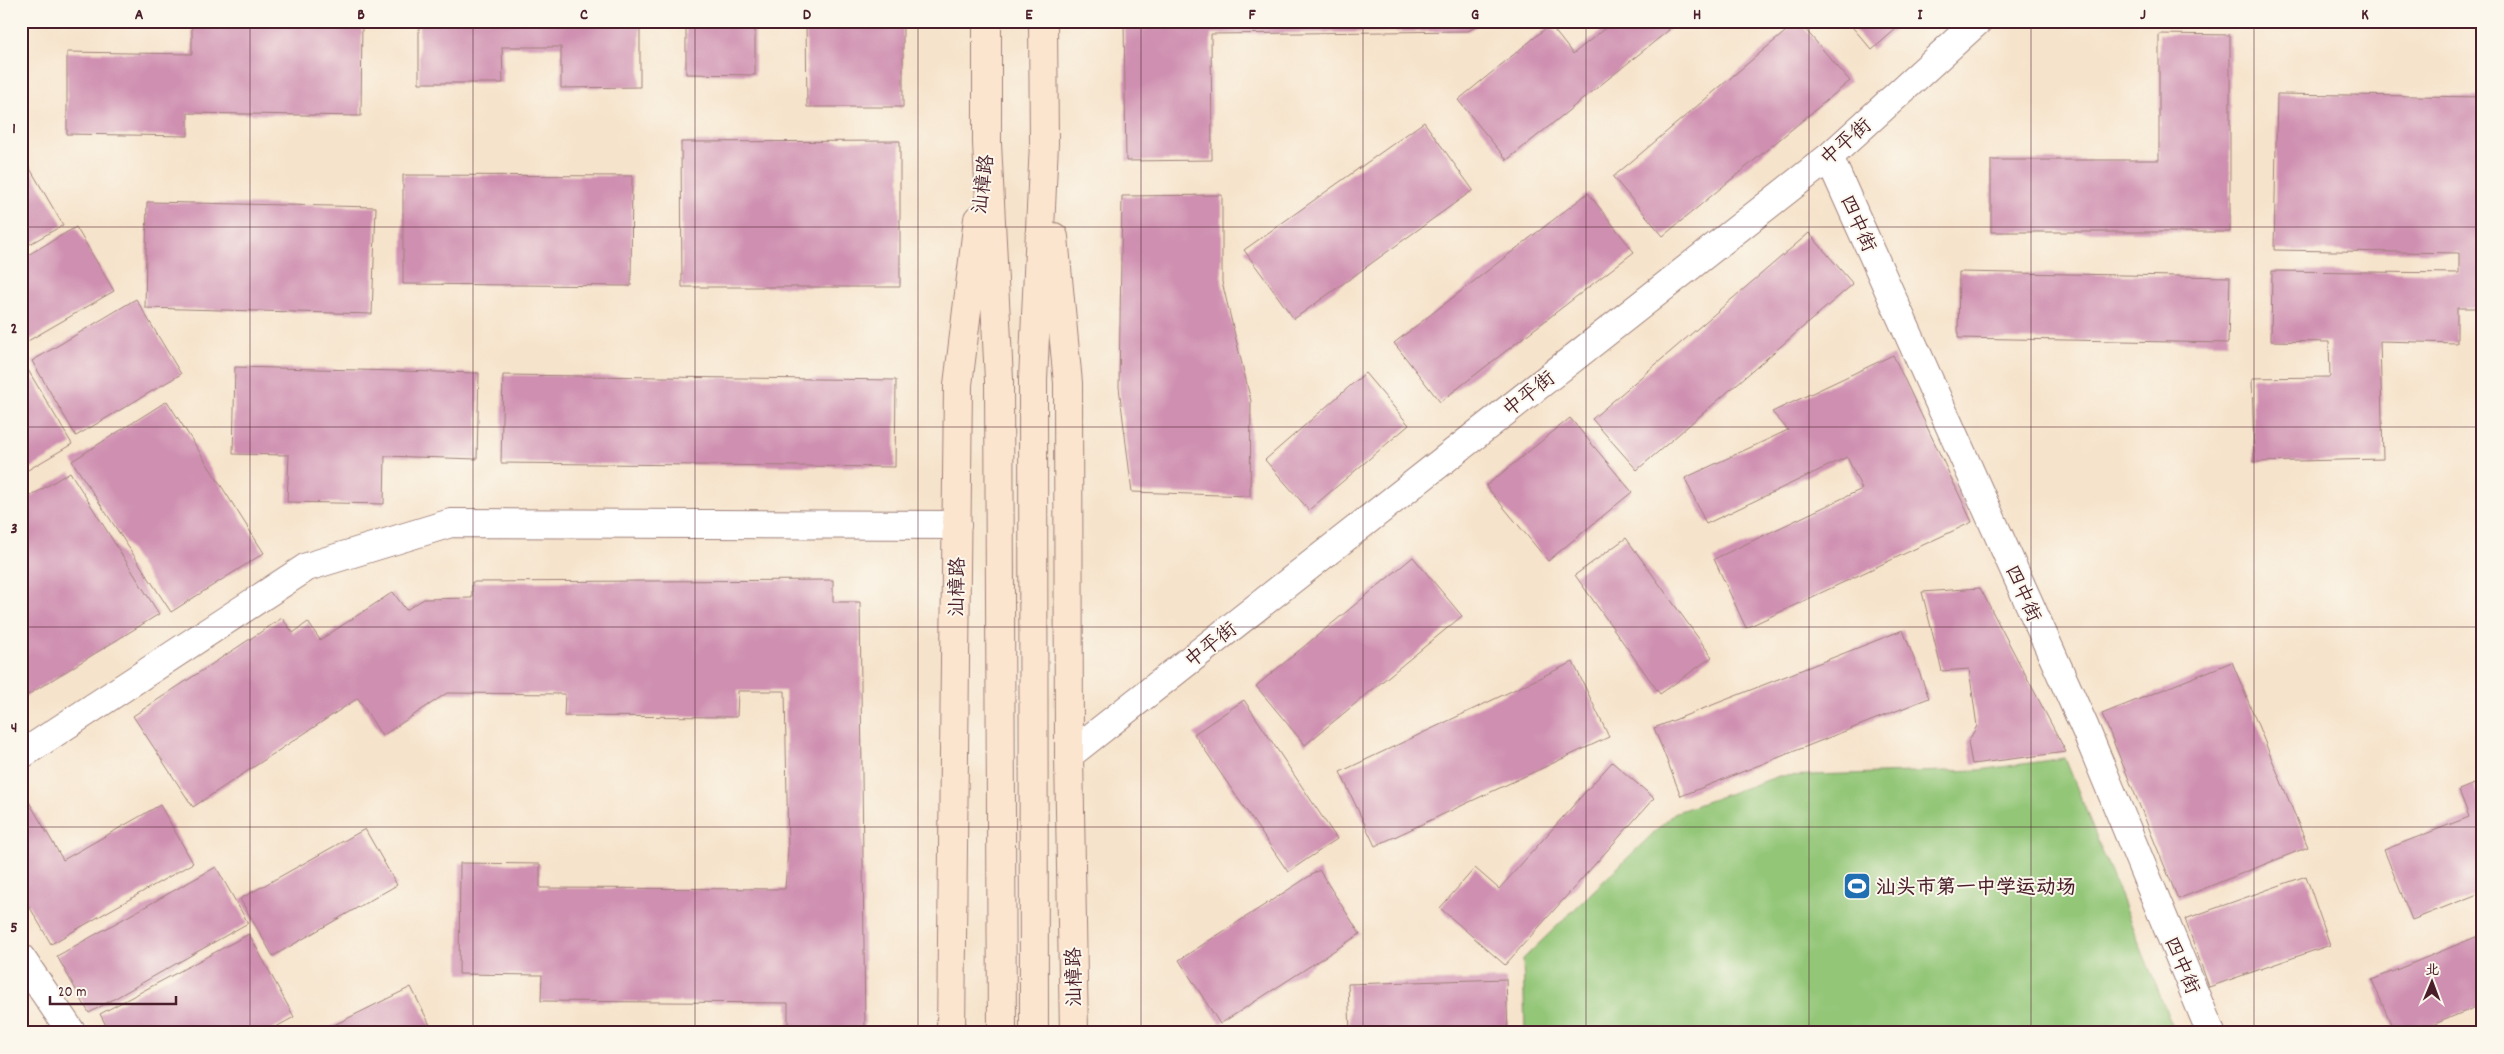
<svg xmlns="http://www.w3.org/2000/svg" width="2504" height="1054" viewBox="0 0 2504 1054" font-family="Dekko,'LXGW WenKai TC',sans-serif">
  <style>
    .green { fill: #93c677; stroke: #6e7251 }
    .building { fill: #cf8fb0 }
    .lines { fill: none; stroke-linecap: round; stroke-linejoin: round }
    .street-casing { stroke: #a0817b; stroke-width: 30 }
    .secondary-casing { stroke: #a0817b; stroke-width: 30 }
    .street { stroke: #fff; stroke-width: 28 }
    .secondary { stroke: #fbe5cf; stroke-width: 28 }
    .grid { fill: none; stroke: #4a1f2b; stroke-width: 1; stroke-opacity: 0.55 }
    .labels { text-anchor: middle; stroke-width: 4; stroke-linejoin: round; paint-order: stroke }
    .street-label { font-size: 20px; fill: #4a1f2b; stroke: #fbf7ec }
    .poi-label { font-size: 20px; font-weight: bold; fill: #4a1f2b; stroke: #fbf7ec; text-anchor: start }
    .neatline { fill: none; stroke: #4a1f2b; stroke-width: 2 }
    .grid-label { font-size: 16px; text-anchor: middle; font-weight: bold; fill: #4a1f2b }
  </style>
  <rect width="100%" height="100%" fill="#fbf7ec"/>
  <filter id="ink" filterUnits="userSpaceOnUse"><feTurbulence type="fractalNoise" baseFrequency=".02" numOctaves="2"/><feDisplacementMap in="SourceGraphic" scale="10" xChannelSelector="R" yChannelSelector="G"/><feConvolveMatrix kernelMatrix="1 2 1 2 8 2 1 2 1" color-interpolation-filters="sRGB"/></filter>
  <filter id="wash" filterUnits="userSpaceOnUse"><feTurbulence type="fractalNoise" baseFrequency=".0096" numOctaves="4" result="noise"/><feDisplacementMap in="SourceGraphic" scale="20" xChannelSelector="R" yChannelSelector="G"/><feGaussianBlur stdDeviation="1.12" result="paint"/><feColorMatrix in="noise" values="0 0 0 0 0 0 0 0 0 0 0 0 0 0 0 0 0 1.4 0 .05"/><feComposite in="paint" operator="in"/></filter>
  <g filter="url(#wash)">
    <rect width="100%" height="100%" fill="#f6e3cb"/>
    <path class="green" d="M2065 758 2175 1033H1525L1523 959 1674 813 1779 776 1980 770Z"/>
    <g id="blocks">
      <path class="building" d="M192 21H362L361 116 188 113V136L67 134V52L192 54Z
        M419 21H640V87L561 88V47H502L503 83H419Z
        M686 21H755V75L686 74Z
        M806 21H903V107H807Z
        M1124 21H1486L1468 31 1211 34 1212 160 1126 161Z
        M1614 21H1662L1669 30 1507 160 1458 100 1550 25 1573 54Z
        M1798 21 1850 81 1663 236 1613 177Z
        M1847 21H1905L1872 50Z
        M2159 34 2230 35V232H1991V160H2159Z
        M2277 94 2483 97V308H2457V343L2380 341 2383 459 2254 462 2252 378 2330 377 2329 342 2271 341 2272 271 2459 273V253L2274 250Z
        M1424 122 1473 190 1294 319 1244 250Z
        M900 141V287H682L681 142Z
        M25 160 63 225 21 249V163Z
        M403 175 632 176 631 286 403 284Z
        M1588 193 1634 252 1440 402 1394 343Z
        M1222 195V282L1251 401 1250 496 1132 492 1119 387 1122 196Z
        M147 202 376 207 372 314 145 308Z
        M76 227 114 291 21 345V259Z
        M1809 233 1853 284 1637 470 1592 419Z
        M1959 272 2230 277 2228 343 1958 338Z
        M136 299 181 374 76 436 32 361Z
        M1893 355 1972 522 1746 628 1714 559 1862 489 1847 457 1706 524 1685 478 1788 430 1772 412Z
        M235 367 479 373 477 459 385 456 384 504 287 502 289 455 233 454Z
        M28 370 72 444 21 474V373Z
        M1365 373 1409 425 1309 510 1265 460Z
        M503 375 896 380 895 467 501 463Z
        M167 401 264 553 171 612 72 461Z
        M1570 418 1632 492 1548 561 1486 486Z
        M70 472 159 614 21 699V502Z
        M1626 538 1712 657 1660 694 1575 575Z
        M1413 557 1462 616 1305 745 1256 686Z
        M833 580V602H860L865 1031H788V1003L541 1001 542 975 459 974 460 863 540 864V888L785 889 788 850 785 691H738L737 717 564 716 565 694 447 693 382 736 358 698 193 807 133 716 282 618 293 633 308 622 320 640 393 592 406 610 424 599 472 598V582Z
        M1980 588 2066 752 1972 764 1968 742 1977 726 1969 669 1942 671 1922 592Z
        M1903 630 1929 698 1681 796 1654 728Z
        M1573 662 1609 737 1375 846 1340 772Z
        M2232 662 2308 847 2178 899 2102 714Z
        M1244 700 1337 839 1288 872 1194 734Z
        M1612 762 1654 798 1505 965 1440 908 1475 868 1499 889Z
        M2474 784 2483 806V892L2412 920 2384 850 2469 817 2459 790Z
        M29 802 63 860 160 805 193 863 51 944 21 892V806Z
        M365 829 397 885 273 956 240 899Z
        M216 867 248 923 89 1013 57 956Z
        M1319 870 1360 934 1220 1024 1179 960Z
        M2306 876 2330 945 2209 987 2185 919Z
        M249 934 294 1017 265 1033H110L100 1014Z
        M2483 934V1004L2413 1033H2395L2372 980Z
        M1506 979 1508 1033H1350L1348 984Z
        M411 987 434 1033H318Z"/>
    </g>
  </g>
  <g filter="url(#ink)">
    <use href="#blocks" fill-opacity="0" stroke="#a0817b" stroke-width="1"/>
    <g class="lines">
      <g class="street-casing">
        <path id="street" d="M1829 157 2085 728 2211 1033
          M21 755 307 567 451 523 957 525
          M1069 755 1829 157 1978 21
          M21 958 72 1033"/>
      </g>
      <g class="secondary-casing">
        <path id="secondary" d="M987 21V143L999 380 1002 1033
          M1054 237 1068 383 1069 755 1074 1033
          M951 1033 958 385 978 219
          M1034 1033 1033 380 1044 143 1043 21"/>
      </g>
      <use href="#street" class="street"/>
      <use href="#secondary" class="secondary"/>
    </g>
  </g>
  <path class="grid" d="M250 21V1033M473 21V1033M695 21V1033M918 21V1033M1141 21V1033M1363 21V1033M1586 21V1033M1809 21V1033M2031 21V1033M2254 21V1033M21 227H2483M21 427H2483M21 627H2483M21 827H2483"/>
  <defs>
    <g id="stadium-square" transform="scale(1.4375)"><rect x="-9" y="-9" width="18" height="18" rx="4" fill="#1f6fb2" stroke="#fbf7ec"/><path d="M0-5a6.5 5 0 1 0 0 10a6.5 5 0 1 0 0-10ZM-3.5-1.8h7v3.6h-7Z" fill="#fff"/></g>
  </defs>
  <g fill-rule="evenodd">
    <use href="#stadium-square" x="1857" y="886"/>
  </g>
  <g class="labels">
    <g class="street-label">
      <text transform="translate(1845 141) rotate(-41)" y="7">中平街</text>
      <text transform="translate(982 184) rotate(-83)" y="7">汕樟路</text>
      <text transform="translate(1859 223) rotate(66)" y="7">四中街</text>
      <text transform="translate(1528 393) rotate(-38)" y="7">中平街</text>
      <text transform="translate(956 587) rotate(-89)" y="7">汕樟路</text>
      <text transform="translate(2024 593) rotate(66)" y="7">四中街</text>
      <text transform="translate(1210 644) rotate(-38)" y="7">中平街</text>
      <text transform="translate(2183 965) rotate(67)" y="7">四中街</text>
      <text transform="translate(1073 977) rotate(-91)" y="7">汕樟路</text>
    </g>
    <g class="poi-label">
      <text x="1876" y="893">汕头市第一中学运动场</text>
    </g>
  </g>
  <rect width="2504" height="1054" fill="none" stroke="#fbf7ec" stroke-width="55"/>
  <g transform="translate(2432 982) rotate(1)" stroke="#fbf7ec" stroke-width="4" paint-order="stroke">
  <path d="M0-4L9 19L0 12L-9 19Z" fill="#4a1f2b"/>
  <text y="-8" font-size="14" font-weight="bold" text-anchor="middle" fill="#4a1f2b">北</text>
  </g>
  <path d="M50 996v8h126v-8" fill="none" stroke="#4a1f2b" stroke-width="2.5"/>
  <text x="58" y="996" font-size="15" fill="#4a1f2b" stroke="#fbf7ec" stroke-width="4" paint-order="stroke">20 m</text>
  <rect x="28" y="28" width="2448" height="998" class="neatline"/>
  <g class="grid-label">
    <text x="139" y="19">A</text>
    <text x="361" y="19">B</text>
    <text x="584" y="19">C</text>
    <text x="807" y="19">D</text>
    <text x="1029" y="19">E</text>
    <text x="1252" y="19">F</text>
    <text x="1475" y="19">G</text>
    <text x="1697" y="19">H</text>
    <text x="1920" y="19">I</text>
    <text x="2143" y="19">J</text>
    <text x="2365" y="19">K</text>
    <text x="14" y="133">1</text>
    <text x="14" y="333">2</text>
    <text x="14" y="533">3</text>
    <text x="14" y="732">4</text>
    <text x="14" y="932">5</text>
  </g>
</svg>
